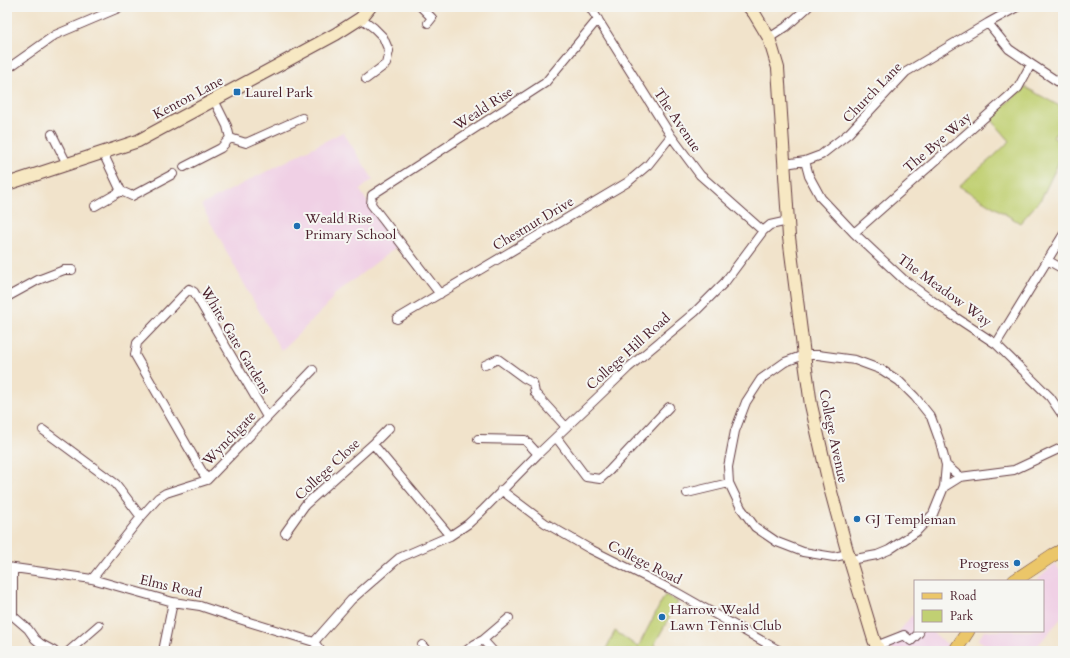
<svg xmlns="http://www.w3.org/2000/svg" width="1070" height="658" viewBox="0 0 1070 658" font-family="Cardo,serif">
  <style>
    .built { fill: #f0d0e5 }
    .green { fill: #c1d073; stroke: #86784f }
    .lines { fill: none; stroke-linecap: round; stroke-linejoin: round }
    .street-casing { stroke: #633c43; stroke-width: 10 }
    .secondary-casing { stroke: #633c43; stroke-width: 14 }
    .primary-casing { stroke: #633c43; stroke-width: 14 }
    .street { stroke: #fff; stroke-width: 8 }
    .secondary { stroke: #f7e8c3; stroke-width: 12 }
    .primary { stroke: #ebc669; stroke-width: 13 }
    .poi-dot { fill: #1f6fb2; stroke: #f6f6f2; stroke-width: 1.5 }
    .labels { text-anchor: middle; stroke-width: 4; stroke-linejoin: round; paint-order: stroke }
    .poi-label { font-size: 14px; fill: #4a1f2b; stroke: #f6f6f2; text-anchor: start }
    .street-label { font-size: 14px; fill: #4a1f2b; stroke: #f6f6f2 }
  </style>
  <rect width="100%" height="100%" fill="#f6f6f2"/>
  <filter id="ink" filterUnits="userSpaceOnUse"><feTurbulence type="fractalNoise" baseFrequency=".025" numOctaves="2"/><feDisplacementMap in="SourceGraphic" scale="8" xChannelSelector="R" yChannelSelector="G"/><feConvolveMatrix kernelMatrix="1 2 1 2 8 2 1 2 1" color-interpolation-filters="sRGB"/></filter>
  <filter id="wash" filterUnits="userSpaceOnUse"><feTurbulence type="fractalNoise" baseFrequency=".012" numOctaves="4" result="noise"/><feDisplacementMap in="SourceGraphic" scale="16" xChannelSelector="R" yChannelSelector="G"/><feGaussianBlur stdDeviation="0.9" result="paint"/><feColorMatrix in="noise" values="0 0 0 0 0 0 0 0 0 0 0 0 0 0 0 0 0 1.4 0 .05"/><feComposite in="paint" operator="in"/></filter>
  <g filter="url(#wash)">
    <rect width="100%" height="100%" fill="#f1e3cb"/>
    <path class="built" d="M343 132 373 179 360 190 395 248 335 294 327 306 281 351 201 205Z
      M1055 564 1063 574V616L1033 651H996L978 640 984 631H1043V581H1036Z
      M912 615 915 618V631H931L948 645 942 651H893L889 645Z"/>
    <path class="green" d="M1025 87 1063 108V124L1053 137 1063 144V154L1041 199 1020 223 959 186 993 157 1010 141 990 118Z
      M665 595 678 602 654 645 663 651H605L615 631 638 647Z"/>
  </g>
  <g filter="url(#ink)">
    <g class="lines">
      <g class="street-casing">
        <path id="street" d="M421 7 432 18 428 23
          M590 7 671 136 700 175 763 231
          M361 18 374 28 383 37 389 51 386 64 366 79
          M988 23 1009 49 1031 64 1063 85
          M769 38 786 27 808 7
          M7 69 55 35 121 7
          M214 100 227 126 230 138
          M52 134 67 164
          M103 153 121 191
          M805 161 809 176 821 198 854 233 903 279 949 313 996 344 1050 397 1063 416
          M785 164 805 161 821 155 849 133 906 72 988 23 1017 7
          M184 167 221 148 230 138 246 143 302 118
          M95 206 121 191 132 196 173 174
          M854 233 1018 88 1031 64
          M1047 260 1063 269
          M440 294 371 204 372 195 545 83 598 19
          M7 297 38 280 64 270H72
          M397 319 628 182 648 165 671 136
          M996 344 1063 235
          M485 365 498 359 524 378 533 383 535 393 566 427
          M43 430 116 484 141 517
          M556 437 586 477 600 479 609 471 669 407
          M478 439 525 440 538 454
          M373 444 450 536
          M946 465 960 477
          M207 480 135 355 137 343 189 289 194 292 267 417
          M944 487 960 477 1014 470 1063 447
          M501 490 545 523 590 549 676 592 780 651
          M687 493 729 483
          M285 533 305 505 373 444 389 428
          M848 554 834 557 803 552 777 542 755 527 741 508 729 483 728 467 735 431 746 402 761 379 785 362 804 355H818L855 360 882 370 899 381 915 397 931 417 940 442 946 465 944 487 933 514 916 532 889 550 877 555 850 560
          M7 567 92 579 173 602 200 606 236 618 314 642 321 651
          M13 568V616L28 629 35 639 41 644 54 651
          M92 579 141 517 158 498 166 493 207 480 313 370
          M483 640 493 651
          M314 642 351 600 399 558 450 536 468 524 482 511 538 454 599 396 628 368 695 312 725 282 763 231 770 225 788 221
          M422 645 427 651
          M876 646 904 635 911 641 919 633
          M69 651 99 625
          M163 651 173 602
          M466 651 475 644 483 640 509 618"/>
      </g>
      <g class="secondary-casing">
        <path id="secondary" d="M749 7 754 13 769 38 778 68 789 237 804 355 811 405 830 488 848 554 874 640 879 651
          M7 184 138 141 336 34 361 18 370 7"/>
      </g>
      <g class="primary-casing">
        <path id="primary" d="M1014 581 1053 555 1063 550
          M955 651 968 631"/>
      </g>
      <use href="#street" class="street"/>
      <use href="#secondary" class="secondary"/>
      <use href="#primary" class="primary"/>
    </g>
  </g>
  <g class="poi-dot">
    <rect x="233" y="88" width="8" height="8" rx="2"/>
    <circle cx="297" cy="226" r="4"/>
    <circle cx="857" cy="519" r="4"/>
    <circle cx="1017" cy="563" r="4"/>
    <circle cx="662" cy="617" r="4"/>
  </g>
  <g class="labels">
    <g class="poi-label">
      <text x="245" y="97">Laurel Park</text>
      <text x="305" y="223">Weald Rise<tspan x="305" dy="16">Primary School</tspan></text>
      <text x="865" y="524">GJ Templeman</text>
      <text x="1009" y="568" text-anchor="end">Progress</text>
      <text x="670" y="614">Harrow Weald<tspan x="670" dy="16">Lawn Tennis Club</tspan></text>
    </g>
    <g class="street-label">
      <text transform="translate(872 92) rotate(-46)" y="5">Church Lane</text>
      <text transform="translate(188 97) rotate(-28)" y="5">Kenton Lane</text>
      <text transform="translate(483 108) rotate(-33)" y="5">Weald Rise</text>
      <text transform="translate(678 120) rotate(56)" y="5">The Avenue</text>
      <text transform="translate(937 142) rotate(-41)" y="5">The Bye Way</text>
      <text transform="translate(533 223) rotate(-31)" y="5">Chestnut Drive</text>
      <text transform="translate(945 290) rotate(36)" y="5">The Meadow Way</text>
      <text transform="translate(236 340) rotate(59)" y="5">White Gate Gardens</text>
      <text transform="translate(628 351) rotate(-42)" y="5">College Hill Road</text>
      <text transform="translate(834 436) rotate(78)" y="5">College Avenue</text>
      <text transform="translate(229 438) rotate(-46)" y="5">Wynchgate</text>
      <text transform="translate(327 469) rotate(-43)" y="5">College Close</text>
      <text transform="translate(645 562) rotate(27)" y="5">College Road</text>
      <text transform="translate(171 586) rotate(13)" y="5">Elms Road</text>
    </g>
  </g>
  <rect width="1070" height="658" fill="none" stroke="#f6f6f2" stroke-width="24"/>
  <rect x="914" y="580" width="130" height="52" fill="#f6f6f2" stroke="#b1a0a2"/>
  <rect x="922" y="593" width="20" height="6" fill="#ebc669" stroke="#b1a0a2"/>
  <text x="950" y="600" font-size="12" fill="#4a1f2b">Road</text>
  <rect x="922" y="610" width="20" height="12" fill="#c1d073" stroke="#b1a0a2"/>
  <text x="950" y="620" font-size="12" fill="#4a1f2b">Park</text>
</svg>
